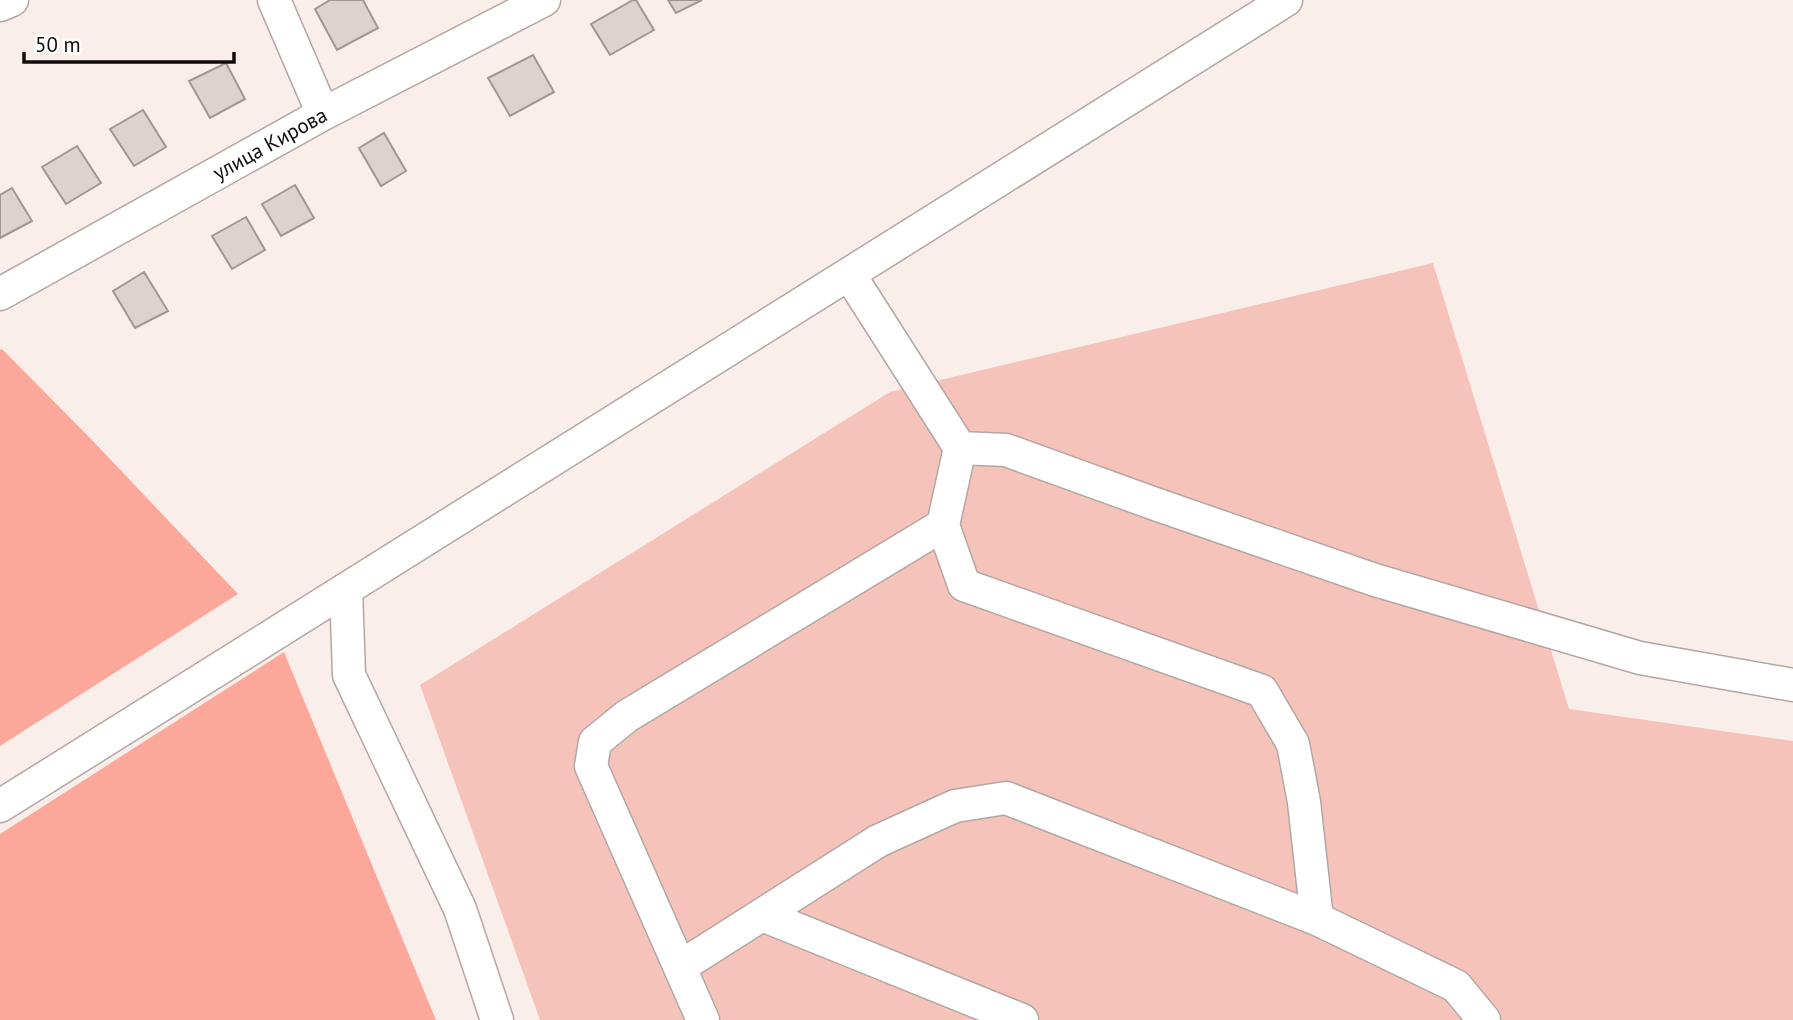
<svg xmlns="http://www.w3.org/2000/svg" width="1793" height="1020" viewBox="0 0 1793 1020" font-family="'PT Sans',sans-serif">
  <style>
    .green { fill: #f6c3ba }
    .forest { fill: #fba89b }
    .building { fill: #ded2d0; stroke: #a29694; stroke-width: 2 }
    .lines { fill: none; stroke-linecap: round; stroke-linejoin: round }
    .minor-casing { stroke: #b3a7a5; stroke-width: 35 }
    .minor { stroke: #fff; stroke-width: 32 }
    .labels { text-anchor: middle; stroke-width: 5; stroke-linejoin: round; paint-order: stroke }
    .street-label { font-size: 21px; fill: #100c0b; stroke: #fff }
  </style>
  <rect width="100%" height="100%" fill="#faeeeb"/>
  <path class="green" d="M1433 263 1569 709 1793 741V1020H540L420 685 890 392Z"/>
  <path class="forest" d="M2 349 91 439 238 594 0 746V350Z
    M284 652 436 1020H0V834Z"/>
  <path class="building" d="M330 0H363L378 28 337 50 315 9Z
    M633 0H636L654 30 610 55 591 24Z
    M668 0H702L676 13Z
    M533 55 554 92 510 116 488 78Z
    M226 63 245 99 210 118 189 81Z
    M143 110 166 147 134 166 110 129Z
    M384 133 406 171 381 186 359 148Z
    M77 146 101 183 66 204 42 167Z
    M295 185 314 218 281 236 262 204Z
    M12 188 32 221 0 238V195Z
    M246 217 265 250 232 269 212 236Z
    M144 272 168 311 135 328 113 291Z"/>
  <g class="lines">
    <g class="minor-casing">
      <path id="minor" d="M274 0 323 114
        M0 5 12 0
        M849 274 960 448 1006 450 1158 505 1375 580 1640 658 1793 685
        M0 294 323 114 544 0
        M960 448 943 525 964 585 1262 691 1293 744 1304 802 1317 919 1456 986 1484 1020
        M346 589 349 675 460 909 497 1020
        M0 806 1286 0
        M762 915 1022 1020
        M680 967 878 841 955 806 1006 798 1317 919
        M703 1020 591 766 595 742 627 716 943 525"/>
    </g>
    <use href="#minor" class="minor"/>
  </g>
  <g class="labels">
    <g class="street-label">
      <text transform="translate(270 144) rotate(-29)" y="7">улица Кирова</text>
    </g>
  </g>
  <path d="M24 52v10h210v-10" fill="none" stroke="#100c0b" stroke-width="3.5"/>
  <text x="35" y="52" font-size="21" fill="#100c0b" stroke="#ffffff" stroke-width="5" paint-order="stroke">50 m</text>
</svg>
